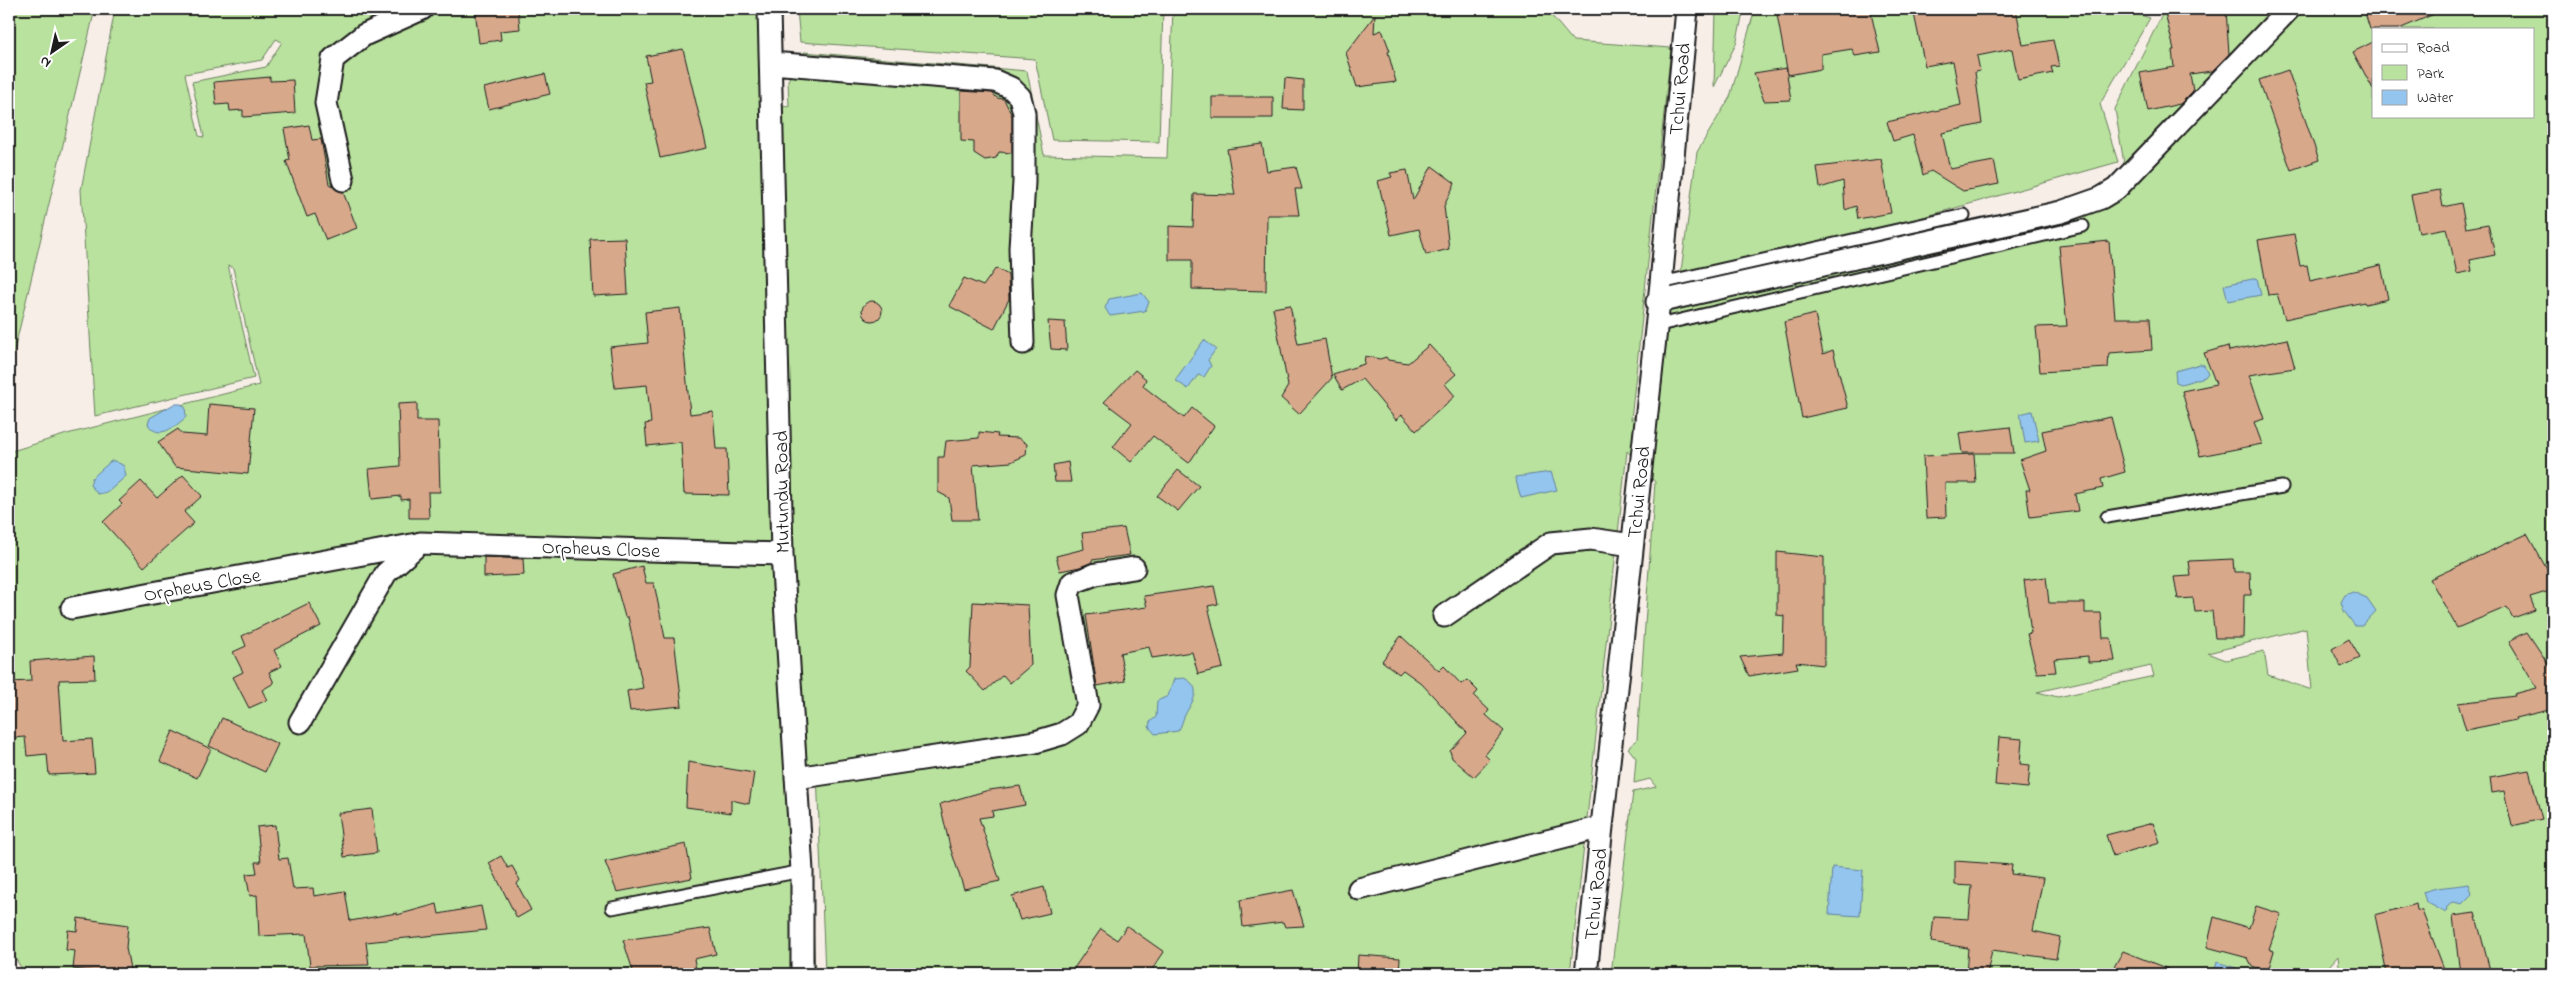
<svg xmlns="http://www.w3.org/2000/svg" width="2562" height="983" viewBox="0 0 2562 983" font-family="'Indie Flower',sans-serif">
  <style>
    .green { fill: #b9e29e; stroke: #6a7f5d; fill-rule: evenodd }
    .water { fill: #93c5ef; stroke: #63819b }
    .building { fill: #d8a88b; stroke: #1c1c1c }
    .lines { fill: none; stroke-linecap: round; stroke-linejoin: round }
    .service-casing { stroke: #1c1c1c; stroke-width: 15 }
    .minor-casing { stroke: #1c1c1c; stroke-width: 25 }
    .service { stroke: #fff; stroke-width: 11 }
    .minor { stroke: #fff; stroke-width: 21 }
    .labels { text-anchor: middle; stroke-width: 4; stroke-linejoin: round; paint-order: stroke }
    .street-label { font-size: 20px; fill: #1c1c1c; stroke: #fff }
  </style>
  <rect width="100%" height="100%" fill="#f7eee8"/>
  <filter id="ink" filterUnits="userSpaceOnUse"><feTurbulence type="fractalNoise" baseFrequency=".02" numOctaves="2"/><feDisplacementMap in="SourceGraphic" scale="10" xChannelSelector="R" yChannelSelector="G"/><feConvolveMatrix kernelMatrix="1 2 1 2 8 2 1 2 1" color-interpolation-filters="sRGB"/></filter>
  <g filter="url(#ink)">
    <path class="green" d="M9 9H95L9 373Z
      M115 9H778L782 106 789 107 788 80 804 52 1027 71 1044 155 1167 158 1173 9H1546L1573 41 1671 48 1631 420 1662 384 1667 312 2086 214 2129 194 2115 109 2165 9H2553V974H2340L2338 956 2322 974H1611L1633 792 1656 787 1650 779 1634 783 1636 758 1628 748 1637 740 1655 482 1627 451 1570 974H825L817 772 807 766 815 974H25L9 948V452L67 434 259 385 233 268 228 265 254 378 95 416 81 190ZM2373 29H2533V116H2373ZM276 39 282 42 266 67 192 82 204 137 199 136 185 74 262 60ZM2306 628 2312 690 2268 675 2264 651 2226 660 2208 653ZM2151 666 2154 676 2058 697 2037 692Z
      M797 9H1163L1159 142 1052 140 1035 59 800 42Z
      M1716 9H1744L1736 44 1714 87Z
      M1755 9H2122L2150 18 2100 104 2118 162 1679 286 1697 152 1730 97Z"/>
    <path class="water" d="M2257 278 2261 295 2228 301 2224 285Z
      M1142 293 1149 302 1145 311 1110 316 1105 308 1109 299Z
      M1204 340 1216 349 1208 360 1211 366 1204 377 1198 375 1188 389 1175 380Z
      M2200 364 2204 365 2208 373 2205 377 2181 384 2176 382 2175 371Z
      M174 404H181L185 407 186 417C175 427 158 441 148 424L150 418Z
      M2032 411 2039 441 2025 443 2020 414Z
      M111 461H115L124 466 126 476 108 492 98 494 90 485 92 478Z
      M1551 472 1557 490 1521 498 1515 477Z
      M2353 592 2367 598 2376 611 2362 626H2355L2344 611 2341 602 2345 595Z
      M1184 678C1205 688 1191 703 1185 715 1182 721 1182 726 1178 731L1155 734 1149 727 1150 722 1156 717 1157 701 1168 696 1174 679Z
      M1832 867 1863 870 1860 916 1829 914Z
      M2469 884 2472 894 2462 904 2453 902 2447 907 2446 913 2426 902 2423 892C2438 886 2453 887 2469 884Z
      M2217 962 2236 968 2235 974H2214Z"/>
    <path class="building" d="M475 9H518L520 29 500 31 501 40 479 43Z
      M1776 9H1870L1880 52 1855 56 1852 49 1821 54V69L1788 75Z
      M1913 9H2016L2023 45 2053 40 2059 66 2051 67 2053 73 2018 80 2012 49 1977 56 1980 71 1975 72 1982 124 1942 133 1950 169 1994 161 1999 184 1963 191 1931 171 1923 175 1913 135 1893 141 1887 122 1961 105 1953 61 1925 66Z
      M2164 9H2226L2229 54 2212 71 2190 74 2193 91 2180 104 2148 111 2140 73 2174 67 2172 50H2174Z
      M2380 9H2446L2399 29H2370L2365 13Z
      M1375 15 1374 33 1382 30 1390 51 1388 52 1396 82 1357 87 1346 53Z
      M2373 42V89L2353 52Z
      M683 49 707 148 660 158 644 82 651 81 646 56Z
      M1786 68 1791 100 1764 101 1754 73Z
      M2288 70 2319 160 2291 170 2259 80Z
      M545 74 550 94 489 109 484 88Z
      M270 77V81L293 80 295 113 243 117V110L230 111 229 104 216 105 214 82Z
      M1285 78 1303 80V110L1283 109Z
      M961 91 992 93 997 98 1004 99 1012 116V153L999 152 996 158 985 160 974 153V142L961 141Z
      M1212 97H1273V118H1212Z
      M309 125 312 140 321 139 329 184 343 192 357 228 326 240 315 214 307 217 286 161 290 160 284 129Z
      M1262 144 1267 171 1296 167 1302 189H1295L1299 215H1267L1266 291 1192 289V260H1169V226L1193 227 1194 194 1235 195 1227 149Z
      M1881 159 1891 213 1858 219 1856 206 1845 210 1843 181 1820 188 1817 167Z
      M1432 166 1455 183 1444 206 1449 249 1426 255 1419 229 1391 235 1378 181 1392 177 1390 173 1407 170 1413 200Z
      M2440 190 2443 207 2461 203 2466 228 2488 224 2495 255 2470 260 2472 271 2457 274 2447 228 2419 233 2411 195Z
      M2294 234 2300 266 2307 265 2310 281 2381 265 2388 299 2365 304 2364 302 2285 319 2277 294 2268 295 2258 240Z
      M625 238 628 294 593 296 590 239Z
      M2109 241 2115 318H2150L2152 350 2109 353 2108 368 2040 372 2036 327 2067 326 2059 246Z
      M996 268 1008 275 1009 299 994 329 949 306 964 278 983 286Z
      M862 311a10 10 0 1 1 20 0a10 10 0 1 1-20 0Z
      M1290 305 1298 344 1325 339 1332 378 1299 414 1281 398 1288 386 1273 308Z
      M680 308 690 414 713 411 716 449H727L729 495 684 494 681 442 647 446 645 424 651 423 647 385 615 388 610 347 648 343 645 312Z
      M1815 314 1823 354 1833 350 1848 408 1802 418 1784 322Z
      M1048 321 1065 322 1067 350 1051 349Z
      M2287 339 2295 368 2249 375 2264 419 2254 422 2262 444 2200 456 2182 391 2216 384 2204 353 2228 346 2229 351Z
      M1429 345 1456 374 1445 384 1455 396 1416 431 1402 415 1396 420 1362 379 1342 390 1333 374 1364 364 1365 356 1380 359 1386 357 1388 360 1408 363Z
      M1135 370 1146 379 1143 386 1184 418 1192 408 1214 426 1189 463 1153 436 1131 462 1113 447 1132 423 1104 402Z
      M417 403V421H438L440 492H428L429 518H409V499L401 500V496L372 499 369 469 400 466 398 404Z
      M209 404 254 408 248 474 175 467 158 442 178 429 182 434 207 436Z
      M2111 417 2125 472 2101 479 2103 488 2075 494 2078 511 2030 517 2026 490H2030L2020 460 2046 451 2042 431Z
      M2010 427 2014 453H1962L1959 433Z
      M979 432 998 434 997 437 1018 438 1027 444 1026 455 1011 462 973 465 978 520H952L949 498 938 492V457H944L946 441 979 438Z
      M1974 454 1976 483H1945L1946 517 1926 518 1923 456Z
      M1068 462 1071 482H1055L1053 465Z
      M1178 470 1199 486 1178 511 1157 496Z
      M183 475 202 496 184 512 194 523 144 567 103 522 122 504 119 501 141 481 157 498Z
      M1124 528 1130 555 1092 560V562L1080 567 1060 571 1056 556 1084 549 1082 533Z
      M2527 534 2553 580V590L2530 597 2535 610 2513 618 2507 607 2457 628 2430 579Z
      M1777 552 1824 557V665L1796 662 1798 668 1749 676 1740 657 1783 653 1784 616 1777 615Z
      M484 557 523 559 524 575 484 577Z
      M2233 559 2234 572H2250L2251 595H2244L2243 638H2215L2212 611 2195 612 2193 598 2178 599 2174 577 2191 576 2189 561Z
      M642 566 646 583H654L665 638H674L682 706 630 711 627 691 643 688 628 617H625L613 574Z
      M2046 577 2049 603H2085V613H2101L2103 638H2111L2115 661 2088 662V656L2054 659 2056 672 2037 673 2027 634 2031 633 2024 580Z
      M1214 586 1218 604 1208 606 1223 668 1198 674 1192 652 1152 658 1149 647 1120 653 1125 681 1097 686 1086 615 1147 607 1144 596Z
      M973 602 1028 605 1031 665 1010 683 1003 675 985 691 966 671 970 667Z
      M309 603 321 626 274 650 282 666 269 672 274 683 262 690 267 700 249 708 233 677 243 672 233 652 246 646 242 636Z
      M2527 632 2553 671V716L2549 710 2515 718 2516 720 2466 730 2458 703 2515 696 2514 694 2537 688 2509 641Z
      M1401 636 1439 671 1444 666 1461 684 1467 680 1478 691 1474 696 1489 710 1486 715 1504 731 1485 755 1490 760 1474 777 1452 758 1450 751 1467 733 1421 683 1403 670 1399 674 1382 661Z
      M2349 639 2360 658 2341 667 2332 649Z
      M94 656 95 679 59 680 63 741 92 739 95 773 49 775 47 754 27 756 25 737 12 738 9 682 31 681 30 661Z
      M222 718 278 744 265 772 209 746Z
      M173 731 211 749 197 778 160 761Z
      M1999 737 2022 739 2020 764 2030 765 2028 788 1995 785Z
      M688 762 754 773 749 804 731 800V813L686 807Z
      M2529 770 2542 819 2512 826 2504 791 2492 793 2490 777Z
      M1020 786 1025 805 992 811 993 816 979 818 1000 881 964 889 950 847 940 804 989 790Z
      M372 809 377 853 344 857 338 813Z
      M2153 823 2160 842 2113 856 2106 835Z
      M275 825 279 859 288 858 293 889 313 888 314 896 345 891 350 921 397 913V915L437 904 439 914 481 906 486 930 366 942 369 965 310 966 306 934 259 936 257 895 250 896 246 874 257 873 255 862H261L257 827Z
      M686 844 692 878 617 892 605 862Z
      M501 856 508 868 512 866 520 880 517 884 531 910 517 918 489 863Z
      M1955 861 2012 865 2011 874 2043 878 2033 931 2060 937 2056 959 1992 950 1987 974H1966L1968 948 1931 942 1934 917 1969 919 1972 886 1955 885Z
      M1044 887 1050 913 1020 920 1012 896Z
      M1293 890 1304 926 1285 927 1283 922 1243 927 1240 900Z
      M2416 904 2417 910 2422 911 2446 974H2387L2375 915Z
      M2256 906 2281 914 2269 949 2274 951 2268 971 2252 966 2248 958 2207 947 2214 917 2249 928Z
      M2475 913 2491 974H2460L2453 916Z
      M78 918 128 925 126 948 131 974H91V971L73 969 75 951 66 950 68 930 77 931Z
      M1127 926 1164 952 1149 974H1070L1101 929 1117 940Z
      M710 928 716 954 694 959 697 974H634L623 940Z
      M2123 951 2178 973V974H2110Z
      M1358 955 1400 958 1399 974H1357Z"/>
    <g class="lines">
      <g class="service-casing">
        <path id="service" d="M1661 283 1964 215
          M1655 326 2083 226
          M2107 517 2282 487
          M612 908 802 871"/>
      </g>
      <g class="minor-casing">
        <path id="minor" d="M769 9 782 554 802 871V974
          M771 63 995 81 1011 88 1020 97 1024 113V182L1020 248 1023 343
          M343 180 326 103 333 59 364 35 422 9
          M1657 302 2061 212 2101 198 2116 189 2289 9
          M72 608 417 544
          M1444 616 1551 543 1591 539 1632 545
          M300 722 386 573 420 543 782 554
          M796 778 1035 742 1062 734 1078 724 1088 705 1068 595 1072 583 1096 574 1134 568
          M1359 889 1602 827
          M1586 974 1661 283 1687 9"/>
      </g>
      <use href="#service" class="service"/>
      <use href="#minor" class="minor"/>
    </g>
  </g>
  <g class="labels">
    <g class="street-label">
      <text transform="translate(1679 89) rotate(-85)" y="7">Tchui Road</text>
      <text transform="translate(781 492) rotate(-91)" y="7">Mutundu Road</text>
      <text transform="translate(1638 492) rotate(-84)" y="7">Tchui Road</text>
      <text transform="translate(601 548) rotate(2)" y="7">Orpheus Close</text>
      <text transform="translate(202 584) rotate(-10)" y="7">Orpheus Close</text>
      <text transform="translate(1595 894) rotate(-84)" y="7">Tchui Road</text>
    </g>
  </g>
  <rect width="2562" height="983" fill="none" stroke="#fff" stroke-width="30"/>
  <rect x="15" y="15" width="2532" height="953" fill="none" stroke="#1c1c1c" stroke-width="2" filter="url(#ink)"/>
  <rect x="2372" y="28" width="162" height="90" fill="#ffffff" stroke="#a4a4a4"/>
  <rect x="2382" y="44" width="25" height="8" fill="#ffffff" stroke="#a4a4a4"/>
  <text x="2417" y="52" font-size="15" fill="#1c1c1c">Road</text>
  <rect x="2382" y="65" width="25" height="15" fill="#b9e29e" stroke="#a4a4a4"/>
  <text x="2417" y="78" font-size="15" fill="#1c1c1c">Park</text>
  <rect x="2382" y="90" width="25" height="15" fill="#93c5ef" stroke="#a4a4a4"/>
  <text x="2417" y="102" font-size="15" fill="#1c1c1c">Water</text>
  <g transform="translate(52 52) rotate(214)" stroke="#ffffff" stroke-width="4" paint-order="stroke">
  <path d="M0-4L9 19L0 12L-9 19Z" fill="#1c1c1c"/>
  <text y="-8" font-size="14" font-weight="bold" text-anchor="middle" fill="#1c1c1c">N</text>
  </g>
</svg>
